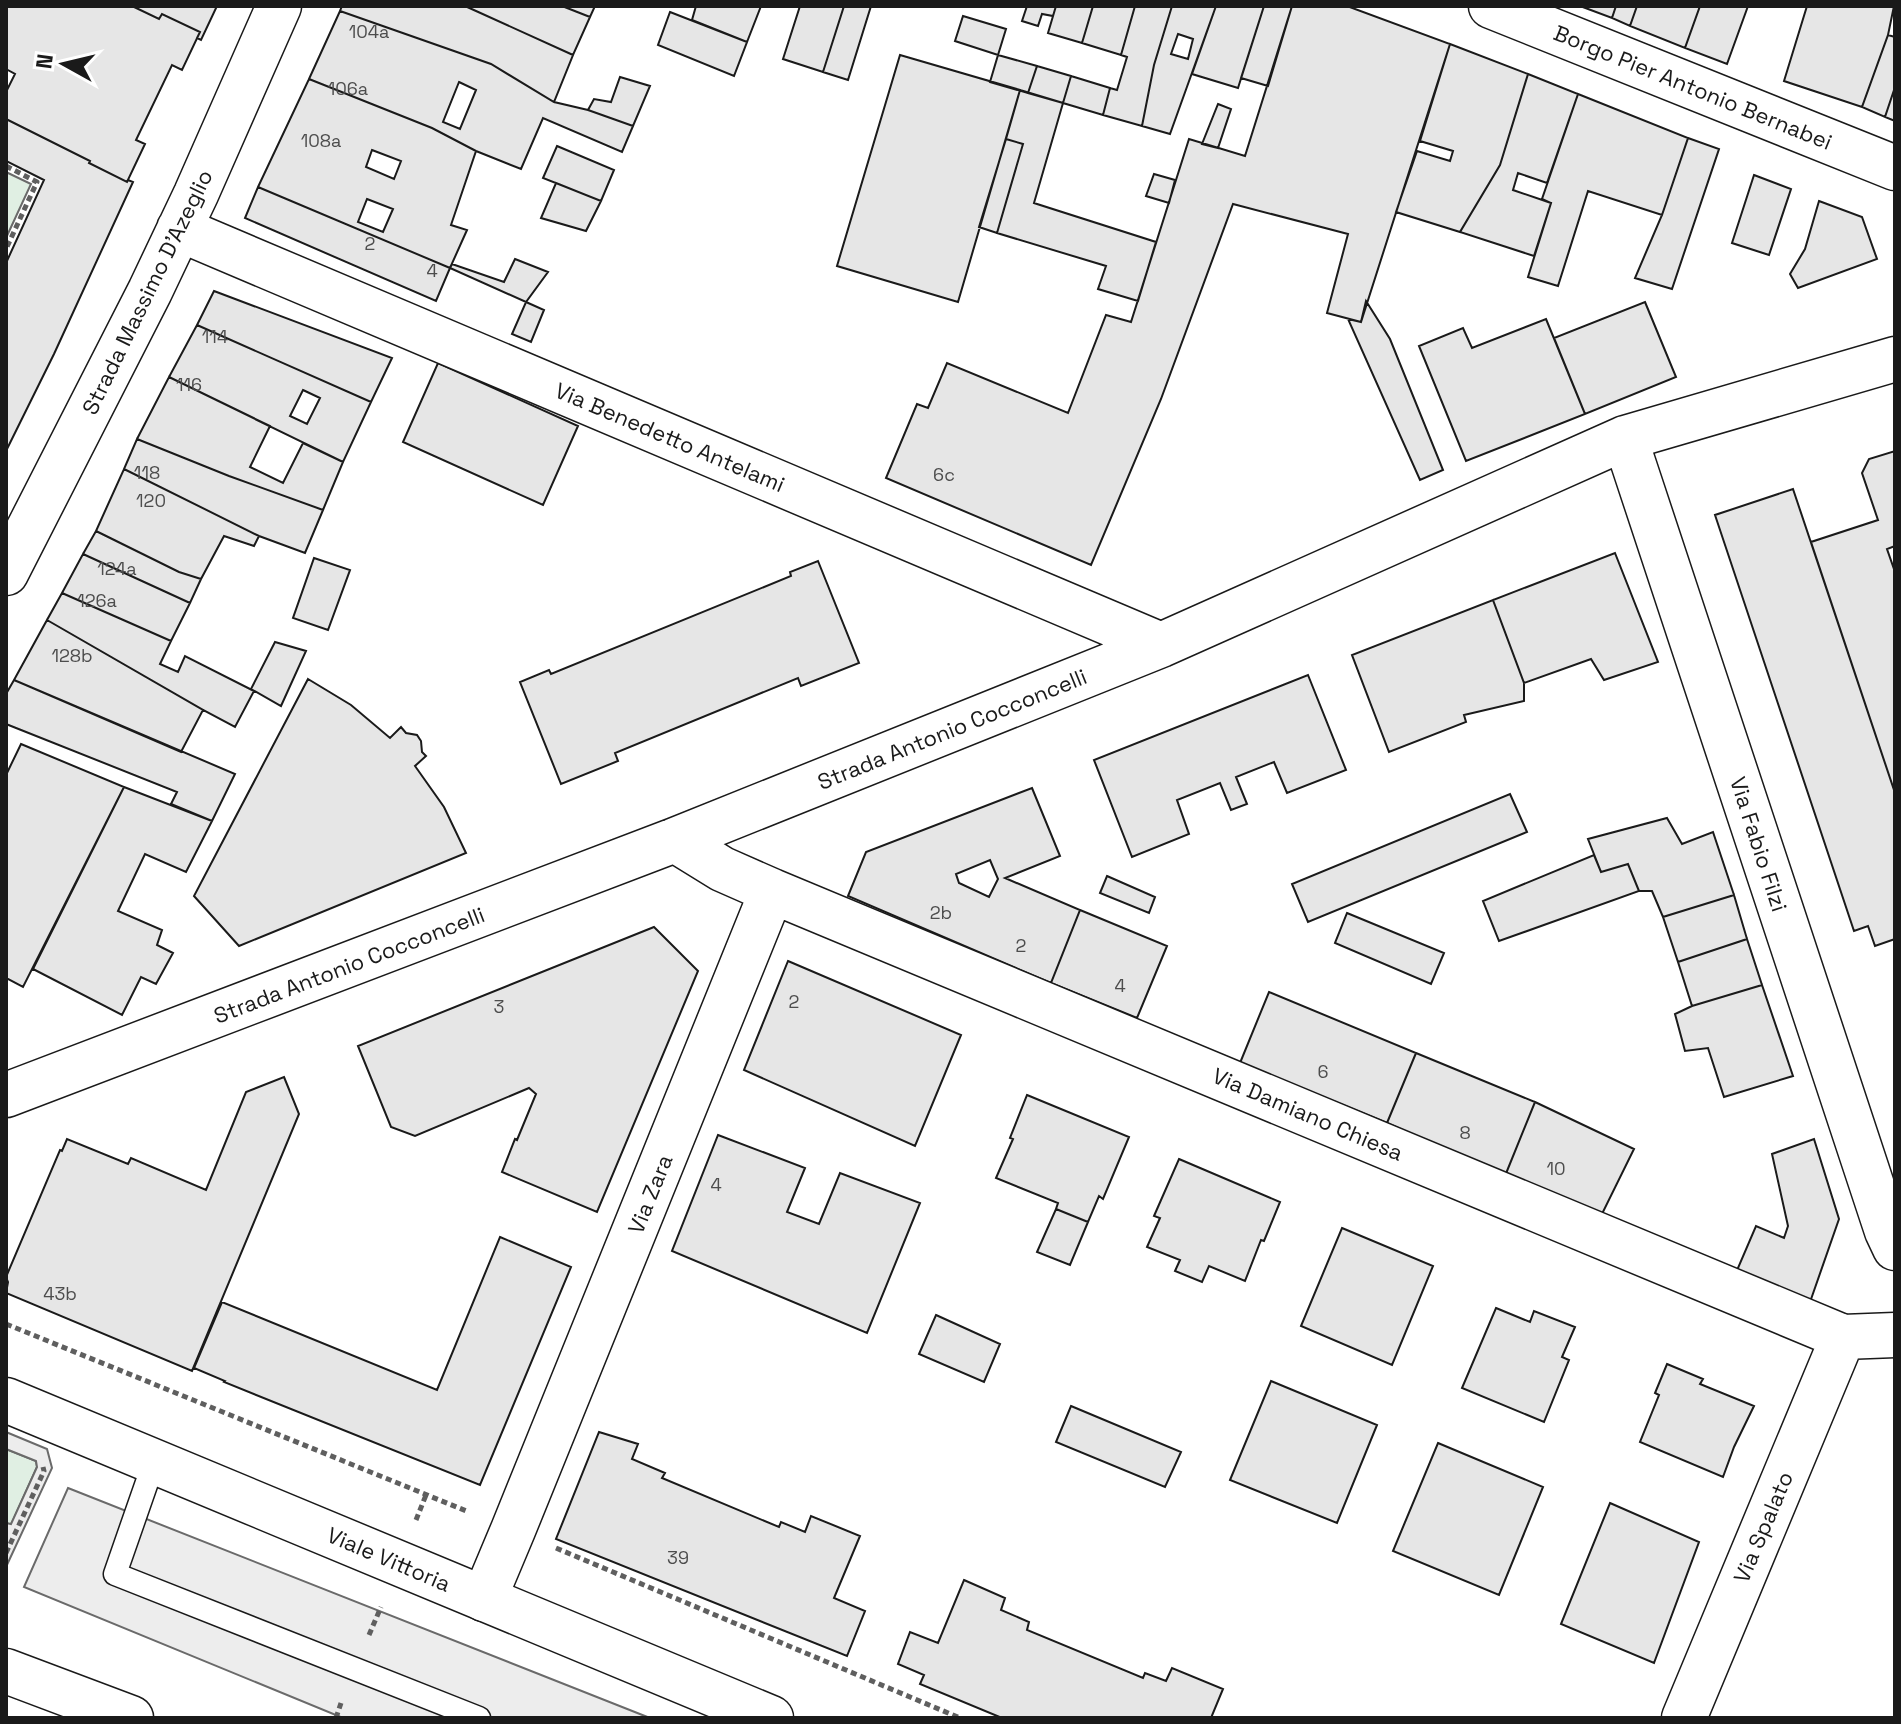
<svg xmlns="http://www.w3.org/2000/svg" width="1901" height="1724" viewBox="0 0 1901 1724" font-family="'Space Grotesk',sans-serif">
  <style>
    .green { fill: #e0efe3; stroke: #6a6a6a; stroke-width: 2 }
    .parking { fill: #ededed; stroke: #6a6a6a; stroke-width: 2 }
    .building { fill: #e6e6e6; stroke: #1a1a1a; stroke-width: 2; fill-rule: evenodd }
    .lines { fill: none; stroke-linecap: round; stroke-linejoin: round }
    .lane-casing { stroke: #1a1a1a; stroke-width: 25 }
    .street-casing { stroke: #1a1a1a; stroke-width: 47 }
    .secondary-casing { stroke: #1a1a1a; stroke-width: 47 }
    .path { stroke: #5f5f5f; stroke-width: 5; stroke-dasharray: 6 4; stroke-linecap: butt }
    .lane { stroke: #fff; stroke-width: 22 }
    .street { stroke: #fff; stroke-width: 44 }
    .secondary { stroke: #fff; stroke-width: 44 }
    .labels { text-anchor: middle; stroke-width: 6; stroke-linejoin: round; paint-order: stroke }
    .number-label { font-size: 18px; fill: #4d4d4d }
    .street-label { font-size: 22px; fill: #1a1a1a; stroke: #fff }
  </style>
  <rect width="100%" height="100%" fill="#fff"/>
  <path class="green" d="M6 172 31 184 6 238Z
    M6 1449 36 1461 37 1467 11 1525 6 1523Z"/>
  <path class="parking" d="M6 1432 47 1449 52 1468 6 1567V1523L11 1524 37 1467 36 1461 6 1449Z
    M68 1488 650 1718H343L24 1587Z"/>
  <path class="building" d="M6 6H132L159 19 162 14 200 32 182 70 172 65 136 140 145 144 127 182 89 163 90 161 6 119V92L15 74 6 69Z
    M132 6H217L201 40 197 38 200 32 162 14 159 19Z
    M342 6H465L573 55 554 102 491 64 340 11Z
    M465 6H562L590 17 573 55Z
    M562 6H595L590 17Z
    M696 6H761L747 42 692 20Z
    M800 6H844L823 72 783 59Z
    M844 6H871L848 80 823 72Z
    M1027 6H1056L1053 16 1042 14 1038 26 1022 21Z
    M1056 6H1093L1082 43 1048 33Z
    M1093 6H1135L1121 55 1082 43Z
    M1135 6H1172L1154 65 1142 126 1103 115 1110 88 1117 90 1127 57 1121 55Z
    M1172 6H1216L1170 134 1142 126 1154 65ZM1178 34 1193 39 1188 59 1171 54Z
    M1216 6H1264L1238 88 1192 74Z
    M1264 6H1292L1268 86 1241 78Z
    M1292 6H1347L1450 44 1361 322 1327 313 1348 234 1233 204 1161 399 1091 565 886 478 917 404 928 408 947 363 1068 413 1106 315 1131 322 1189 139 1245 156Z
    M1580 6H1616L1612 18Z
    M1616 6H1637L1630 26 1612 18Z
    M1637 6H1700L1685 48 1630 26Z
    M1700 6H1748L1727 64 1685 48Z
    M1807 6H1894L1888 35 1862 107 1784 81Z
    M340 11 491 64 554 102 588 110 633 126 622 152 543 118 521 169 476 151 432 128 309 79ZM459 82 476 90 460 129 443 122Z
    M670 12 747 42 734 76 658 45Z
    M963 16 1006 29 998 55 955 41Z
    M1888 35 1895 37V87L1885 117 1862 107Z
    M1450 44 1528 74 1500 165 1460 232 1396 212 1417 151 1450 161 1453 151 1420 141Z
    M900 55 1020 90 958 302 837 266Z
    M998 55 1037 66 1028 93 990 82Z
    M1037 66 1071 76 1063 103 1028 93Z
    M1528 74 1578 94 1547 183 1518 173 1513 190 1551 203 1534 256 1460 232 1500 165Z
    M1071 76 1110 88 1103 115 1063 103Z
    M620 77 650 86 633 126 588 110 594 99 611 102Z
    M309 79 432 128 476 151 451 225 467 230 450 268 258 187ZM372 150 401 161 394 179 366 167ZM367 199 393 209 383 232 358 222Z
    M1895 87V121L1885 117Z
    M1020 90 1063 103 1034 203 1156 242 1138 301 1098 289 1106 266 997 233 1023 144 1006 139Z
    M1578 94 1688 138 1662 215 1588 191 1558 286 1528 277 1551 203 1542 199Z
    M1218 104 1231 109 1218 148 1202 144Z
    M6 119 90 161 89 163 127 182 128 180 133 182 54 354 6 451V263L44 180 6 161Z
    M1688 138 1719 149 1672 289 1635 278 1662 215Z
    M1006 139 1023 144 997 233 979 227Z
    M557 146 614 170 601 201 543 178Z
    M1154 174 1175 180 1169 203 1146 196Z
    M1754 175 1791 189 1769 255 1732 243Z
    M556 183 601 201 586 231 541 218Z
    M258 187 450 268 436 301 245 218Z
    M1819 201 1862 217 1877 259 1798 288 1790 274 1805 249Z
    M515 259 548 272 526 302 450 268 452 264 504 282Z
    M214 291 392 358 371 402 197 325Z
    M1366 301 1390 339 1443 470 1420 480 1348 319 1361 322Z
    M526 302 544 310 531 342 512 334Z
    M1645 302 1676 377 1585 414 1554 338Z
    M1546 319 1585 414 1466 461 1419 346 1463 328 1472 348Z
    M197 325 371 402 343 462 169 377ZM303 390 320 398 307 424 290 416Z
    M438 363 578 426 543 505 403 442Z
    M169 377 270 426 250 467 283 483 303 443 343 462 323 510 229 476 137 439Z
    M137 439 229 476 323 510 305 553 259 536 124 469Z
    M1895 451V546L1887 549 1895 572V793L1811 542 1878 520 1862 473 1869 459Z
    M124 469 259 536 254 546 224 536 201 579 179 572 96 531Z
    M1793 489 1895 793V939L1875 946 1868 926 1854 931 1715 515Z
    M96 531 179 572 201 579 190 603 83 554Z
    M1615 553 1658 662 1604 680 1591 659 1524 683 1493 600Z
    M83 554 190 603 171 641 62 593Z
    M314 558 350 570 328 630 293 618Z
    M818 561 859 663 801 686 798 678 615 753 618 761 561 784 520 682 549 670 551 674 791 576 790 572Z
    M62 593 171 641 160 664 178 672 185 656 254 691 235 727 203 710 47 620Z
    M1493 600 1524 683V701L1464 715 1466 722 1389 752 1352 655Z
    M47 620 203 710 181 752 14 680Z
    M275 642 306 651 281 706 251 689Z
    M1308 675 1346 770 1287 793 1274 762 1236 777 1247 804 1231 810 1220 783 1177 800 1189 834 1132 857 1094 760Z
    M308 679 351 705 390 738 401 727 406 733 417 735 421 741 422 752 426 756 415 766 444 807 466 853 239 946 194 896Z
    M14 680 235 774 212 821 171 804 177 792 6 724V694Z
    M21 744 124 787 23 987 6 978V775Z
    M124 787 212 821 186 872 145 854 118 911 162 930 157 945 173 953 156 984 141 977 122 1015 33 969Z
    M1032 788 1060 856 1005 878 1080 910 1051 983 848 896 866 852ZM990 860 998 879 989 897 959 883 956 874Z
    M1510 794 1527 832 1308 922 1292 884Z
    M1667 818 1682 844 1713 832 1734 895 1663 917 1652 891H1639L1628 864 1601 872 1588 839Z
    M1594 855 1601 872 1628 864 1639 891 1499 941 1483 901Z
    M1107 876 1155 897 1149 913 1100 893Z
    M1734 895 1747 939 1678 962 1663 917Z
    M1080 910 1167 946 1137 1018 1051 983Z
    M1347 913 1444 953 1431 984 1335 943Z
    M654 927 698 971 597 1212 502 1172 515 1139 517 1140 536 1094 529 1088 415 1136 391 1127 358 1046Z
    M1747 939 1762 985 1692 1006 1678 962Z
    M788 961 961 1035 915 1146 744 1070Z
    M1762 985 1793 1076 1724 1097 1708 1048 1685 1051 1675 1014 1692 1006Z
    M1269 992 1416 1053 1387 1123 1240 1063Z
    M1416 1053 1535 1102 1505 1176 1387 1123Z
    M284 1077 299 1114 192 1371 6 1293 8 1282 6 1277 60 1150 62 1151 67 1139 128 1164 131 1158 206 1190 246 1092Z
    M1027 1095 1129 1137 1103 1199 1099 1196 1088 1222 1056 1209 1058 1203 996 1178 1013 1139 1010 1138Z
    M1535 1102 1634 1149 1600 1218 1505 1176Z
    M718 1135 805 1168 787 1212 819 1224 840 1173 920 1203 867 1333 672 1251Z
    M1814 1139 1839 1219 1809 1305 1735 1275 1756 1226 1784 1238 1788 1226 1772 1154Z
    M1179 1159 1280 1202 1264 1241 1261 1240 1245 1281 1209 1266 1202 1282 1175 1271 1180 1260 1147 1247 1160 1218 1154 1216Z
    M1056 1209 1088 1222 1070 1265 1037 1252Z
    M1342 1228 1433 1266 1392 1365 1301 1326Z
    M500 1237 571 1267 480 1485 224 1382 225 1381 194 1368 222 1302 437 1390Z
    M1496 1308 1530 1322 1534 1311 1575 1327 1562 1357 1569 1360 1544 1422 1462 1388Z
    M936 1315 1000 1344 984 1382 919 1354Z
    M1667 1364 1703 1379 1700 1384 1754 1406 1734 1447 1723 1477 1640 1442 1659 1395 1655 1393Z
    M1271 1381 1377 1425 1337 1523 1230 1480Z
    M1071 1406 1181 1452 1165 1487 1056 1442Z
    M599 1432 638 1444 632 1459 665 1473 662 1478 779 1527 781 1522 805 1532 811 1516 860 1536 834 1598 865 1611 847 1656 556 1539Z
    M1438 1443 1543 1487 1499 1595 1393 1551Z
    M1610 1503 1699 1542 1654 1663 1561 1624Z
    M964 1580 1005 1598 1001 1610 1029 1622 1027 1630 1143 1678 1145 1673 1166 1681 1172 1668 1223 1689 1211 1718H1002L920 1684 924 1675 898 1664 910 1632 938 1643Z"/>
  <g class="lines">
    <g class="lane-casing">
      <path id="lane" d="M154 1462 115 1574 479 1718"/>
    </g>
    <g class="street-casing">
      <path id="street" d="M1491 6 1895 168
        M179 229 1161 645
        M1625 438 1887 1231 1895 1248
        M6 573 150 291 196 194 279 6
        M772 891 1843 1337 1895 1335
        M6 1095 675 840 1161 645 1625 438 1895 359
        M484 1599 513 1530 772 891 722 869 675 840
        M1684 1718 1843 1337"/>
    </g>
    <g class="secondary-casing">
      <path id="secondary" d="M6 1400 771 1718
        M6 1671 131 1718"/>
    </g>
    <path class="path" d="M6 166 37 182 6 249
      M6 1324 469 1512
      M416 1520 426 1495
      M556 1548 960 1718
      M6 1553 44 1471 43 1467
      M369 1635 381 1607
      M336 1718 341 1703"/>
    <use href="#lane" class="lane"/>
    <use href="#street" class="street"/>
    <use href="#secondary" class="secondary"/>
  </g>
  <g class="labels">
    <g class="number-label">
      <text x="369" y="38">104a</text>
      <text x="348" y="95">106a</text>
      <text x="321" y="147">108a</text>
      <text x="370" y="250">2</text>
      <text x="432" y="277">4</text>
      <text x="215" y="343">114</text>
      <text x="189" y="391">116</text>
      <text x="147" y="479">118</text>
      <text x="944" y="481">6c</text>
      <text x="151" y="507">120</text>
      <text x="117" y="575">124a</text>
      <text x="97" y="607">126a</text>
      <text x="72" y="662">128b</text>
      <text x="941" y="919">2b</text>
      <text x="1021" y="952">2</text>
      <text x="1120" y="992">4</text>
      <text x="794" y="1008">2</text>
      <text x="499" y="1013">3</text>
      <text x="1323" y="1078">6</text>
      <text x="1465" y="1139">8</text>
      <text x="1556" y="1175">10</text>
      <text x="716" y="1191">4</text>
      <text x="60" y="1300">43b</text>
      <text x="678" y="1564">39</text>
    </g>
    <g class="street-label">
      <text transform="translate(1693 87) rotate(22)" y="8">Borgo Pier Antonio Bernabei</text>
      <text transform="translate(147 292) rotate(-64)" y="8">Strada Massimo D'Azeglio</text>
      <text transform="translate(670 437) rotate(23)" y="8">Via Benedetto Antelami</text>
      <text transform="translate(952 729) rotate(-22)" y="8">Strada Antonio Cocconcelli</text>
      <text transform="translate(1759 844) rotate(72)" y="8">Via Fabio Filzi</text>
      <text transform="translate(349 965) rotate(-21)" y="8">Strada Antonio Cocconcelli</text>
      <text transform="translate(1308 1114) rotate(23)" y="8">Via Damiano Chiesa</text>
      <text transform="translate(650 1194) rotate(-68)" y="8">Via Zara</text>
      <text transform="translate(1763 1527) rotate(-67)" y="8">Via Spalato</text>
      <text transform="translate(389 1559) rotate(23)" y="8">Viale Vittoria</text>
    </g>
  </g>
  <rect width="1901" height="1724" fill="none" stroke="#1a1a1a" stroke-width="16"/>
  <g transform="translate(64 64) rotate(278)" stroke="#ffffff" stroke-width="6" paint-order="stroke">
  <path d="M0-6L14 30L0 20L-14 30Z" fill="#1a1a1a"/>
  <text y="-12" font-size="22" font-weight="bold" text-anchor="middle" fill="#1a1a1a">N</text>
  </g>
</svg>
